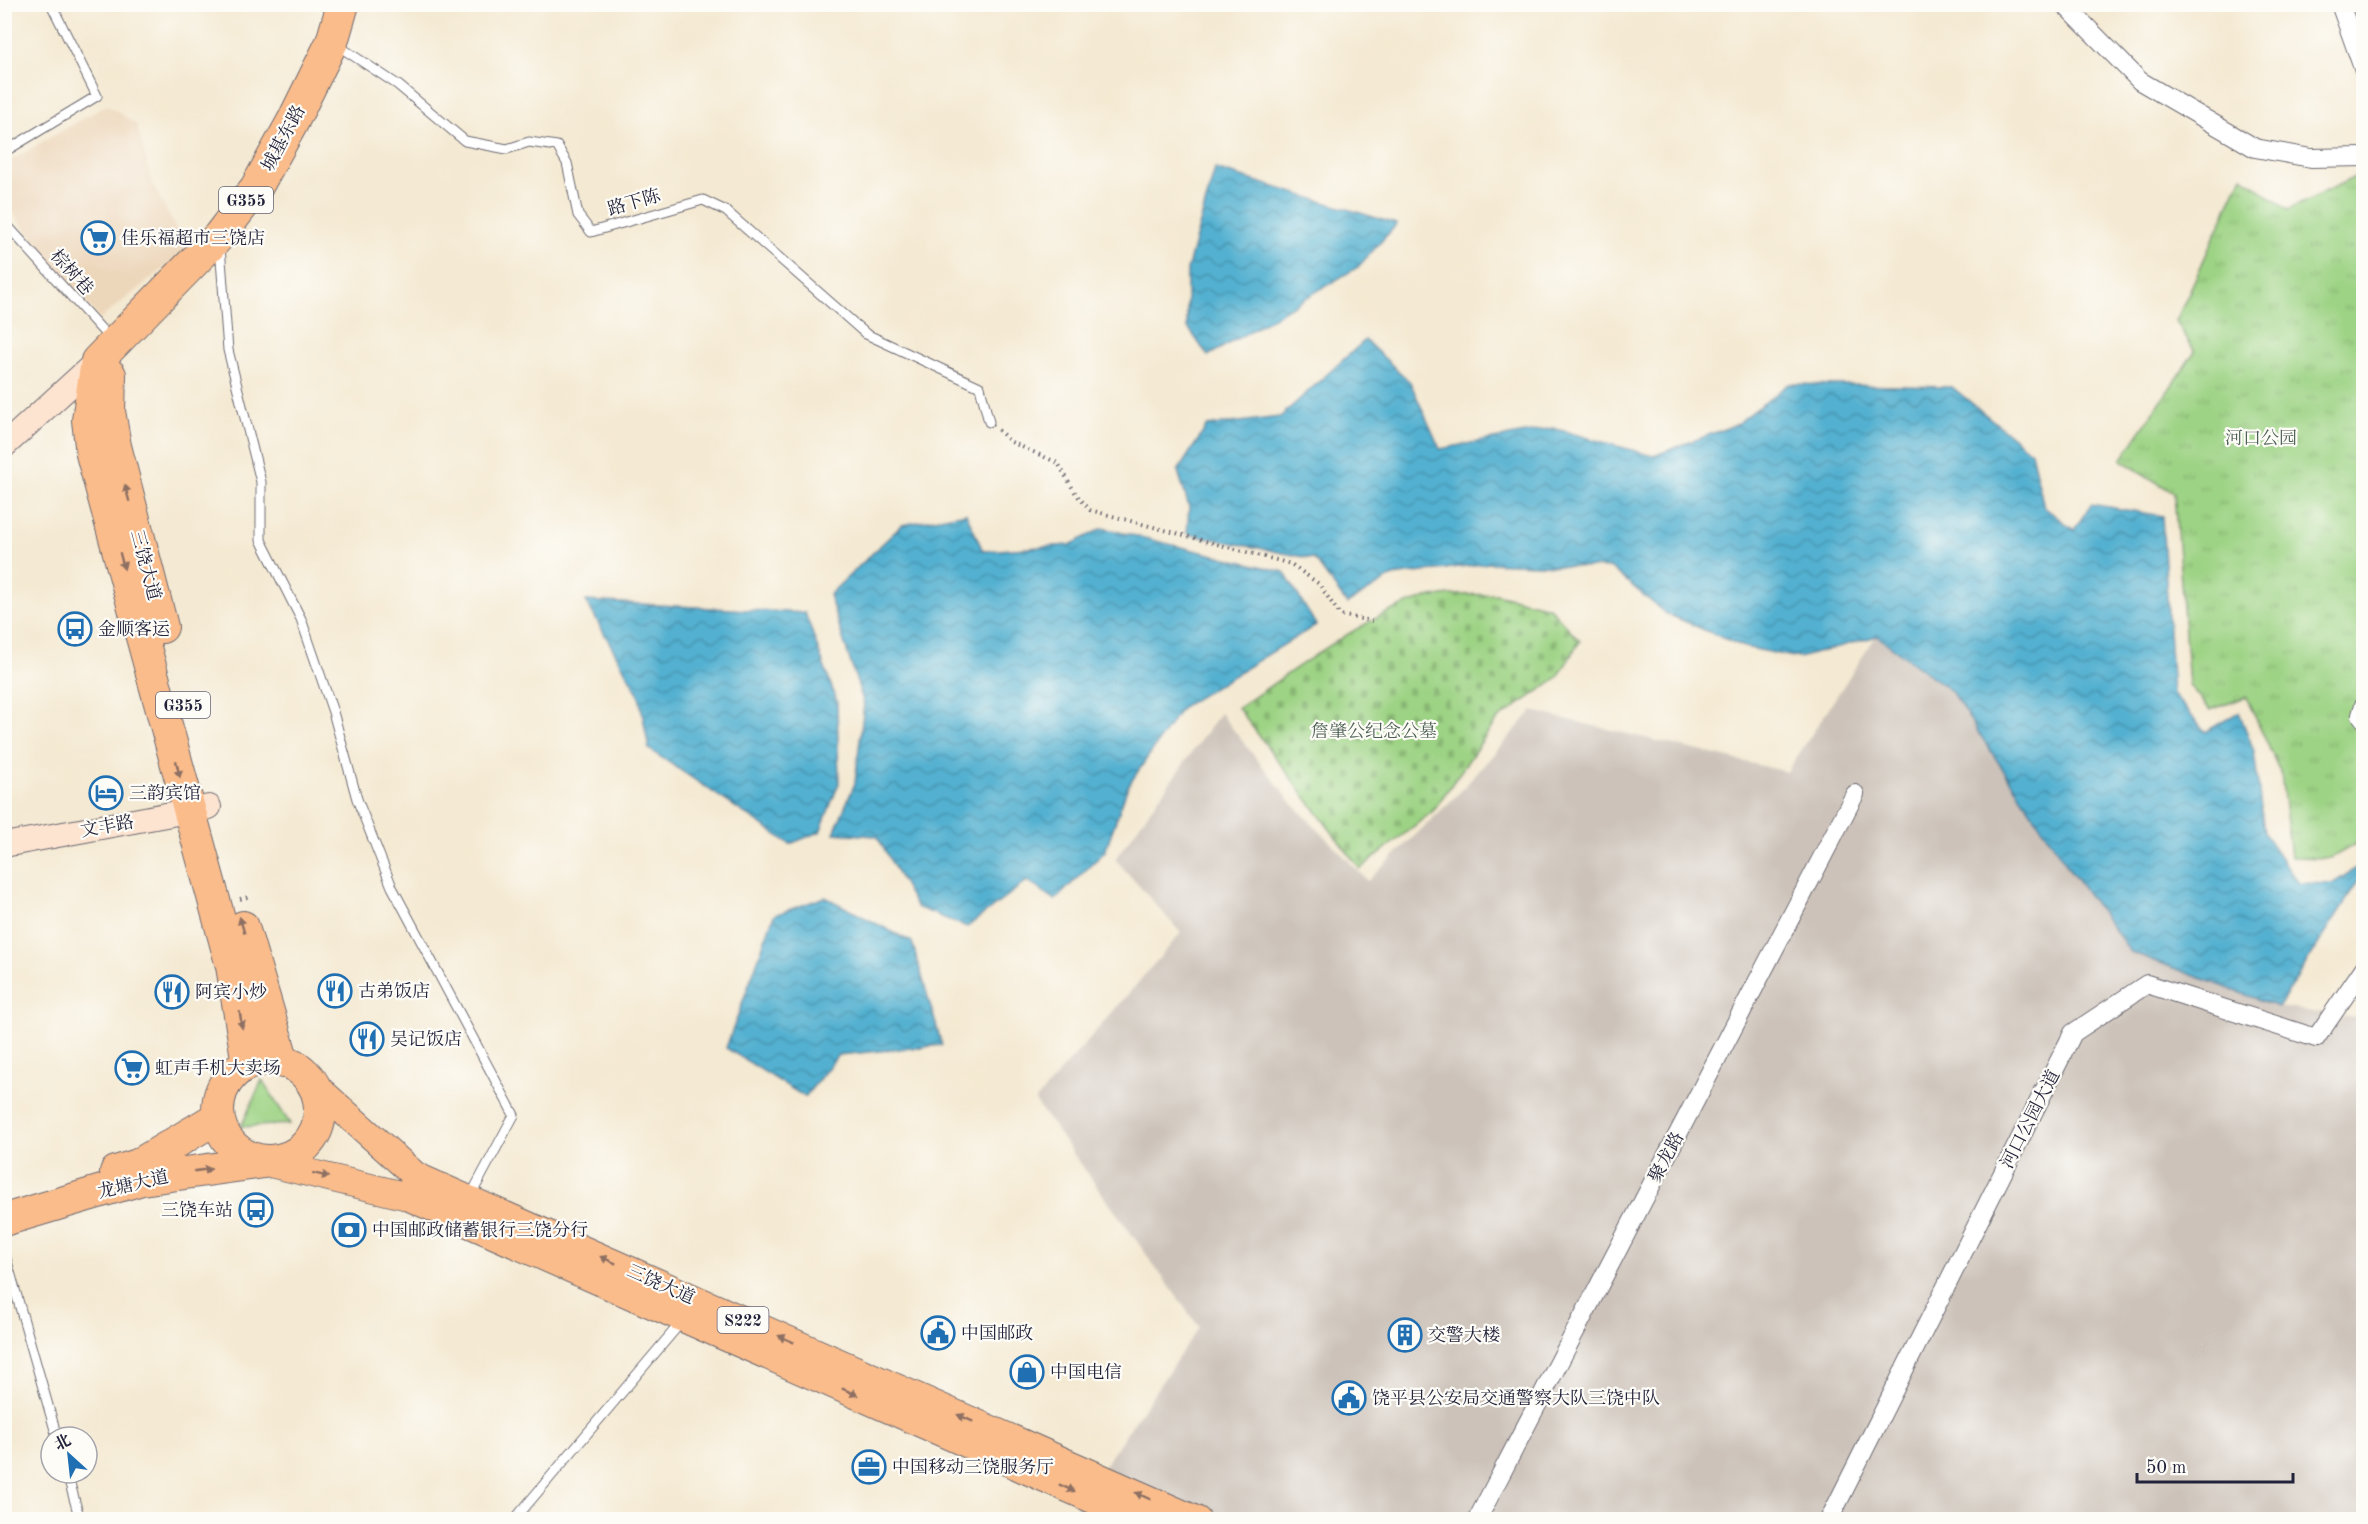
<svg xmlns="http://www.w3.org/2000/svg" width="2368" height="1524" viewBox="0 0 2368 1524" font-family="'Old Standard TT','Noto Serif SC',serif">
  <style>
    .built { fill: #edd7bb }
    .industrial { fill: #ccc2b9 }
    .grass { fill: #9dd384; stroke: #607a60; stroke-width: 1.5 }
    .cemetery { fill: url(#cemetery-stones); stroke: #607a60; stroke-width: 1.5 }
    .park { fill: url(#park-tufts); stroke: #607a60; stroke-width: 1.5 }
    .water { fill: url(#water-waves); stroke: #3a6986; stroke-width: 1.5 }
    .lines { fill: none; stroke-linecap: round; stroke-linejoin: round }
    .lane-casing { stroke: #6c6870; stroke-width: 11 }
    .street-casing { stroke: #6c6870; stroke-width: 20 }
    .secondary-casing { stroke: #6c6870; stroke-width: 26 }
    .primary-casing { stroke: #6c6870; stroke-width: 29 }
    .highway-casing { stroke: #6c6870; stroke-width: 34 }
    .path { stroke: #6c6870; stroke-width: 4; stroke-dasharray: 1.5 4.5; stroke-linecap: butt }
    .lane { stroke: #fff; stroke-width: 9 }
    .street { stroke: #fff; stroke-width: 18 }
    .secondary { stroke: #fde4d1; stroke-width: 24 }
    .primary { stroke: #fabc8b; stroke-width: 27 }
    .highway { stroke: #fabc8b; stroke-width: 32 }
    .oneway { fill: #8e6f63 }
    .labels { text-anchor: middle; stroke-width: 4.5; stroke-linejoin: round; paint-order: stroke }
    .shield { fill: #fdfcf7; stroke: #646373; stroke-width: 1.5 }
    .shield-label { font-size: 16px; font-weight: bold; fill: #22223b }
    .street-label { font-size: 18px; fill: #22223b; stroke: #fdfcf7 }
    .poi-label { font-size: 18px; fill: #22223b; stroke: #fdfcf7; text-anchor: start }
    .park-label { font-size: 18px; fill: #4d6055; stroke: #fdfcf7 }
  </style>
  <defs>
    <pattern id="cemetery-stones" width="16" height="16" patternUnits="userSpaceOnUse" patternTransform="scale(1.5)"><rect width="16" height="16" fill="#9dd384"/><path d="M2 7V4a2 2 0 0 1 4 0v3zM10 15v-3a2 2 0 0 1 4 0v3z" fill="#87b573"/></pattern>
    <pattern id="park-tufts" width="24" height="20" patternUnits="userSpaceOnUse" patternTransform="scale(1.5)"><rect width="24" height="20" fill="#9dd384"/><path d="M3 7l-1-3M5 7V3M7 7l1-3M15 17l-1-3M17 17v-4M19 17l1-3" fill="none" stroke="#87b573"/></pattern>
    <pattern id="water-waves" width="16" height="10" patternUnits="userSpaceOnUse" patternTransform="scale(1.5)"><rect width="16" height="10" fill="#52b0d0"/><path d="M0 5q4-4 8 0t8 0" fill="none" stroke="#448faa"/></pattern>
  </defs>
  <rect width="100%" height="100%" fill="#fdfcf7"/>
  <filter id="ink" filterUnits="userSpaceOnUse"><feTurbulence type="fractalNoise" baseFrequency=".0167" numOctaves="2"/><feDisplacementMap in="SourceGraphic" scale="12" xChannelSelector="R" yChannelSelector="G"/><feConvolveMatrix kernelMatrix="1 2 1 2 8 2 1 2 1" color-interpolation-filters="sRGB"/></filter>
  <filter id="wash" filterUnits="userSpaceOnUse"><feTurbulence type="fractalNoise" baseFrequency=".008" numOctaves="4" result="noise"/><feDisplacementMap in="SourceGraphic" scale="24" xChannelSelector="R" yChannelSelector="G"/><feGaussianBlur stdDeviation="1.35" result="paint"/><feColorMatrix in="noise" values="0 0 0 0 0 0 0 0 0 0 0 0 0 0 0 0 0 1.4 0 .05"/><feComposite in="paint" operator="in"/></filter>
  <g filter="url(#wash)">
    <rect width="100%" height="100%" fill="#f4e9d2"/>
    <path class="built" d="M107 105 137 125 152 183 187 250 100 319 5 205 4 164Z"/>
    <path class="industrial" d="M1876 636 1951 691 2074 876 2131 952 2278 1007 2363 1019V1519H1068L1199 1327 1035 1101 1181 933 1115 859 1220 713 1291 802 1368 881 1459 793 1532 711 1787 772Z"/>
    <path class="grass" d="M262 1080 290 1124 241 1127Z"/>
    <path class="cemetery" d="M1496 594 1549 607 1580 641 1558 677 1496 721 1433 811 1360 869 1238 708C1288 675 1375 607 1432 597 1452 594 1475 595 1496 594Z"/>
    <path class="park" d="M2363 173V840L2331 858 2291 857 2281 774 2246 697 2210 710 2189 685 2174 493 2121 460 2195 351 2176 321 2242 176 2288 210Z"/>
    <path class="water" d="M1215 169 1397 224 1358 267 1208 356 1187 326V270Z
      M1365 340 1410 382 1440 449 1553 428 1653 456 1735 425 1789 384 1952 387 2031 452 2044 507 2074 530 2091 504 2162 516 2173 694 2205 732 2239 712 2254 751 2264 833 2298 883 2332 884 2363 864V874L2278 1007 2131 952 2074 876 1951 691 1877 636 1799 658 1744 647 1665 613 1611 568 1489 563 1393 576 1347 604 1314 559 1187 534 1189 507 1178 471 1207 426 1280 417Z
      M966 513 983 551 1070 545 1103 528 1284 572 1316 625 1182 707 1128 786 1105 851 1055 900 1027 881 967 927 916 907 877 836 834 833 855 783 864 704 829 595 902 525Z
      M586 601 805 613 837 702 839 783 820 832 790 844 649 749 639 695Z
      M825 897 912 942 942 1045 838 1055 805 1097 726 1048 774 915Z"/>
  </g>
  <g filter="url(#ink)">
    <g class="lines">
      <g class="lane-casing">
        <path id="lane" d="M337 45 398 85 465 141 507 149 529 142 557 146 567 163 578 215 591 232 703 200 726 211 866 334 980 387 989 422
          M4 152 97 96 51 4
          M4 222 111 340
          M220 247 228 350 261 482V540L301 619 333 712 357 799 392 887 514 1115 470 1197
          M4 1251 57 1437
          M67 1473 80 1520
          M514 1520 683 1320"/>
      </g>
      <g class="street-casing">
        <path id="street" d="M2064 4 2140 81 2255 148 2311 158 2364 157
          M2340 4 2364 71
          M2364 705 2361 715 2364 719
          M1477 1520 1855 794
          M1829 1520 2073 1033 2147 984 2316 1038 2364 968"/>
      </g>
      <g class="secondary-casing">
        <path id="secondary" d="M4 446 97 361
          M4 845 209 807"/>
      </g>
      <g class="primary-casing">
        <path id="primary" d="M313 1084 416 1176 1197 1520
          M264 1162 406 1196 1139 1520"/>
      </g>
      <g class="highway-casing">
        <path id="highway" d="M110 375 109 411 115 446 162 627
          M243 927 283 1062
          M218 1110a51 51 0 1 1 102 0a51 51 0 1 1-102 0Z
          M248 1064 232 966 92 454 88 420 97 361 219 236 256 188 292 123 332 42 343 4
          M116 1172 138 1165 218 1117
          M4 1220 142 1179 264 1162"/>
      </g>
      <path class="path" d="M998 430 1011 442 1058 463 1076 494 1090 510 1291 564 1319 584 1340 615 1372 621
        M240 899 251 896"/>
      <use href="#lane" class="lane"/>
      <use href="#street" class="street"/>
      <use href="#secondary" class="secondary"/>
      <use href="#primary" class="primary"/>
      <use href="#highway" class="highway"/>
    </g>
    <defs><path id="oneway-solid" d="M-6-.8H1V-3.2L6.5 0L1 3.2V.8H-6Z" transform="scale(1.5)"/></defs>
    <g class="oneway">
      <use href="#oneway-solid" transform="translate(127 493) rotate(-105)"/>
      <use href="#oneway-solid" transform="translate(122 561) rotate(75)"/>
      <use href="#oneway-solid" transform="translate(178 769) rotate(77)"/>
      <use href="#oneway-solid" transform="translate(242 925) rotate(-106)"/>
      <use href="#oneway-solid" transform="translate(241 1020) rotate(81)"/>
      <use href="#oneway-solid" transform="translate(203 1170) rotate(-8)"/>
      <use href="#oneway-solid" transform="translate(321 1175) rotate(14)"/>
      <use href="#oneway-solid" transform="translate(608 1260) rotate(-156)"/>
      <use href="#oneway-solid" transform="translate(786 1339) rotate(-156)"/>
      <use href="#oneway-solid" transform="translate(850 1392) rotate(24)"/>
      <use href="#oneway-solid" transform="translate(965 1418) rotate(-156)"/>
      <use href="#oneway-solid" transform="translate(1067 1488) rotate(24)"/>
      <use href="#oneway-solid" transform="translate(1143 1496) rotate(-156)"/>
    </g>
  </g>
  <defs>
    <g id="supermarket-ring" transform="scale(1.725)"><circle r="9.5" fill="#fdfcf7" stroke="#1f6fb2" stroke-width="1.5"/><path d="M-6-5.5h2.5l.6 2H6L4.5 2H-2.5L-4.4-4H-6ZM-1.5 3.2a1.3 1.3 0 1 0 .1 0ZM3 3.2a1.3 1.3 0 1 0 .1 0Z" fill="#1f6fb2"/></g>
    <g id="bus-ring" transform="scale(1.725)"><circle r="9.5" fill="#fdfcf7" stroke="#1f6fb2" stroke-width="1.5"/><path d="M-5-6H5V4H4V6H2V4H-2V6H-4V4H-5ZM-3.5-4V0h7V-4ZM-3.5 1.2v1.5H-2V1.2ZM2 1.2v1.5H3.5V1.2Z" fill="#1f6fb2"/></g>
    <g id="hotel-ring" transform="scale(1.725)"><circle r="9.5" fill="#fdfcf7" stroke="#1f6fb2" stroke-width="1.5"/><path d="M-6-4.5h1.5V1H6V5H4.5V3h-9V5H-6ZM-4 0a1.8 1.8 0 1 1 3.6 0ZM.5 0V-2.5h3Q6-2.5 6 0Z" fill="#1f6fb2"/></g>
    <g id="restaurant-ring" transform="scale(1.725)"><circle r="9.5" fill="#fdfcf7" stroke="#1f6fb2" stroke-width="1.5"/><path d="M-5-6h1v4h1v-4h1v4h1v-4h1v5L-1.5 .5V6h-2V.5L-5-1ZM5-6V6H3V1.5H1.5Q1.5-4 5-6Z" fill="#1f6fb2"/></g>
    <g id="bank-ring" transform="scale(1.725)"><circle r="9.5" fill="#fdfcf7" stroke="#1f6fb2" stroke-width="1.5"/><path d="M-6-4H6V4H-6ZM0-2.3a2.3 2.3 0 1 0 0 4.6a2.3 2.3 0 1 0 0-4.6Z" fill="#1f6fb2"/></g>
    <g id="civic-ring" transform="scale(1.725)"><circle r="9.5" fill="#fdfcf7" stroke="#1f6fb2" stroke-width="1.5"/><path d="M-.6-6.5H3V-4.5H.6V-3L4-1V1h2V6H-6V1h2V-1L-.6-3ZM-1.2 2.5V6h2.4V2.5Z" fill="#1f6fb2"/></g>
    <g id="building-ring" transform="scale(1.725)"><circle r="9.5" fill="#fdfcf7" stroke="#1f6fb2" stroke-width="1.5"/><path d="M-4-6H4V6H1V3H-1V6H-4ZM-2.5-4.3h1.7v1.8h-1.7ZM.8-4.3h1.7v1.8H.8ZM-2.5-1h1.7V.8h-1.7ZM.8-1h1.7V.8H.8Z" fill="#1f6fb2"/></g>
    <g id="shop-ring" transform="scale(1.725)"><circle r="9.5" fill="#fdfcf7" stroke="#1f6fb2" stroke-width="1.5"/><path d="M-5-2.5h2.3a2.7 3.5 0 0 1 5.4 0H5L5.5 6h-11ZM-1.5-2.5h3a1.5 2.3 0 0 0-3 0Z" fill="#1f6fb2"/></g>
    <g id="office-ring" transform="scale(1.725)"><circle r="9.5" fill="#fdfcf7" stroke="#1f6fb2" stroke-width="1.5"/><path d="M-6-3h4V-5.5h4V-3h4V5H-6ZM-1-4.5V-3h2v-1.5ZM-6 0V1H6V0Z" fill="#1f6fb2"/></g>
  </defs>
  <g fill-rule="evenodd">
    <use href="#supermarket-ring" x="98" y="238"/>
    <use href="#bus-ring" x="75" y="629"/>
    <use href="#hotel-ring" x="106" y="793"/>
    <use href="#restaurant-ring" x="335" y="991"/>
    <use href="#restaurant-ring" x="172" y="992"/>
    <use href="#restaurant-ring" x="367" y="1039"/>
    <use href="#supermarket-ring" x="132" y="1068"/>
    <use href="#bus-ring" x="256" y="1210"/>
    <use href="#bank-ring" x="349" y="1230"/>
    <use href="#civic-ring" x="938" y="1333"/>
    <use href="#building-ring" x="1405" y="1335"/>
    <use href="#shop-ring" x="1027" y="1372"/>
    <use href="#civic-ring" x="1349" y="1398"/>
    <use href="#office-ring" x="869" y="1467"/>
  </g>
  <g class="labels">
    <g class="shield">
      <rect x="219" y="187" width="54" height="26" rx="4.5"/>
      <rect x="156" y="692" width="54" height="26" rx="4.5"/>
      <rect x="717.5" y="1307" width="51" height="26" rx="4.5"/>
    </g>
    <g class="shield-label">
      <text x="246" y="206">G355</text>
      <text x="183" y="711">G355</text>
      <text x="743" y="1326">S222</text>
    </g>
    <g class="street-label">
      <text transform="translate(283 138) rotate(-62)" y="6">城基东路</text>
      <text transform="translate(634 202) rotate(-16)" y="6">路下陈</text>
      <text transform="translate(72 272) rotate(48)" y="6">棕树巷</text>
      <text transform="translate(146 565) rotate(75)" y="6">三饶大道</text>
      <text transform="translate(107 826) rotate(-10)" y="6">文丰路</text>
      <text transform="translate(2030 1119) rotate(-63)" y="6">河口公园大道</text>
      <text transform="translate(1666 1157) rotate(-62)" y="6">聚龙路</text>
      <text transform="translate(133 1184) rotate(-13)" y="6">龙塘大道</text>
      <text transform="translate(661 1284) rotate(24)" y="6">三饶大道</text>
    </g>
    <g class="poi-label">
      <text x="121" y="244">佳乐福超市三饶店</text>
      <text x="98" y="635">金顺客运</text>
      <text x="129" y="799">三韵宾馆</text>
      <text x="358" y="997">古弟饭店</text>
      <text x="195" y="998">阿宾小炒</text>
      <text x="390" y="1045">吴记饭店</text>
      <text x="155" y="1074">虹声手机大卖场</text>
      <text x="233" y="1216" text-anchor="end">三饶车站</text>
      <text x="372" y="1236">中国邮政储蓄银行三饶分行</text>
      <text x="961" y="1339">中国邮政</text>
      <text x="1428" y="1341">交警大楼</text>
      <text x="1050" y="1378">中国电信</text>
      <text x="1372" y="1404">饶平县公安局交通警察大队三饶中队</text>
      <text x="892" y="1473">中国移动三饶服务厅</text>
    </g>
    <g class="park-label">
      <text x="2261" y="444">河口公园</text>
      <text x="1374" y="737">詹肇公纪念公墓</text>
    </g>
  </g>
  <rect width="2368" height="1524" fill="none" stroke="#fdfcf7" stroke-width="24"/>
  <g transform="translate(69 1455) rotate(333)"><circle r="28" fill="#fdfcf7" stroke="#a5a5ac" stroke-width="1.5"/>
  <path d="M0-4.5L10 22L0 15L-10 22Z" fill="#1f6fb2"/>
  <text y="-9" font-size="16" font-weight="bold" text-anchor="middle" fill="#22223b">北</text>
  </g>
  <path d="M2137 1473v9h156v-9" fill="none" stroke="#22223b" stroke-width="3"/>
  <text x="2146" y="1473" font-size="18" fill="#22223b" stroke="#fdfcf7" stroke-width="4.5" paint-order="stroke">50 m</text>
</svg>
